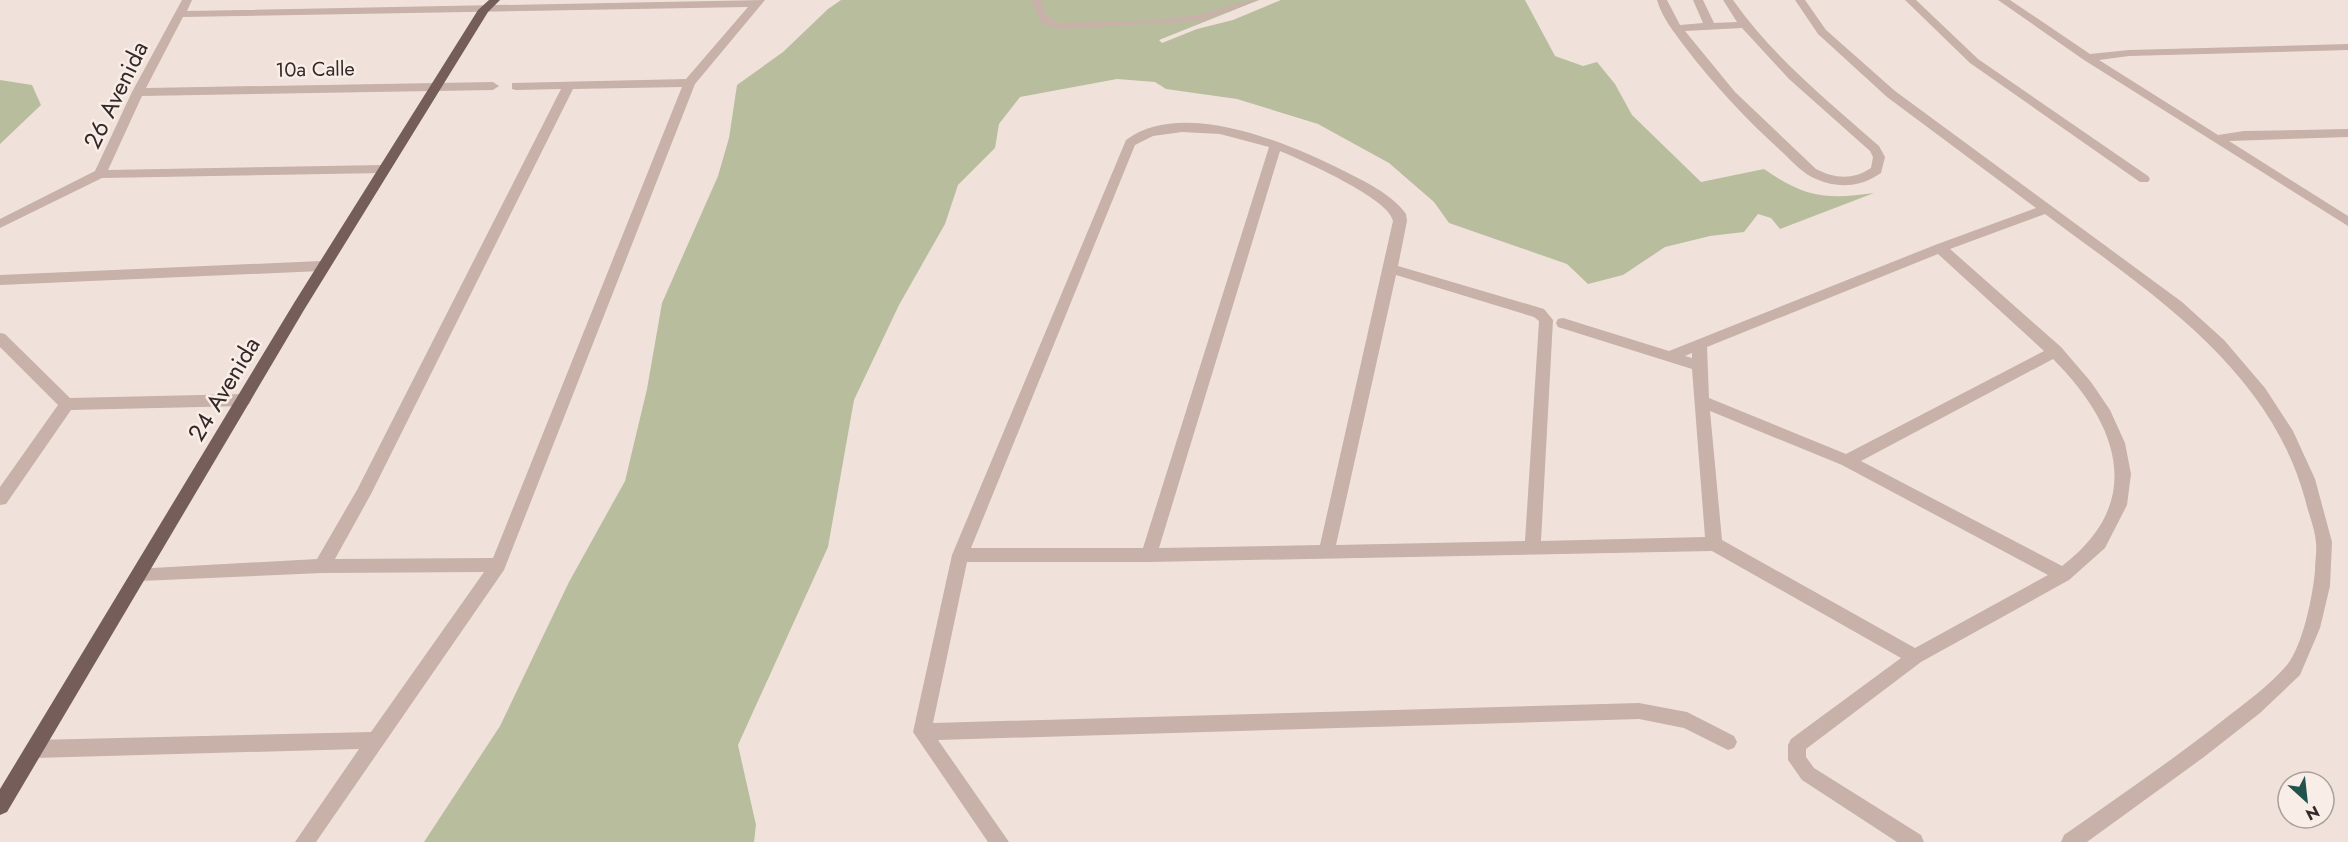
<svg xmlns="http://www.w3.org/2000/svg" width="2348" height="842" viewBox="0 0 2348 842" font-family="Jost,sans-serif">
  <style>
    .green { fill: #b8bd9d }
    .lines { fill: none; stroke-linecap: round; stroke-linejoin: round }
    .minor { fill: #c7b1a8; fill-rule: evenodd }
    .major { fill: #755e5a; fill-rule: evenodd }
    .labels { text-anchor: middle; stroke-width: 5; stroke-linejoin: round; paint-order: stroke }
    .far-street-label { font-size: 20px; fill: #342928; stroke: #f8ede7 }
    .street-label { font-size: 24px; fill: #342928; stroke: #f8ede7 }
  </style>
  <rect width="100%" height="100%" fill="#f0e2db"/>
  <path class="green" d="M841 0H1259L1159 40 1162 43 1197 29 1233 20 1281 0H1525L1555 56 1583 66 1597 62 1615 84 1632 115 1701 182 1764 169C1804 197 1826 200 1874 193L1780 229 1771 218 1758 214 1744 232 1710 236 1665 247 1623 275 1588 284 1567 264 1449 223 1434 202 1389 163 1318 124 1237 99 1166 89 1155 82 1117 79 1020 97 999 124 995 148 958 185 945 224 899 305 854 400 828 547 738 745 756 825 754 842H424L500 726 569 582 625 481 647 389 662 303 718 176 729 138 737 85 783 52 828 9Z
    M0 80 32 85 41 105 0 144Z"/>
  <g class="lines">
    <path class="minor" d="M182 0H192L187 11 765 0 695 84 504 570 316 842H295L359 749 35 758 29 755 26 749 29 743 35 740 371 732 484 572 322 573 140 581 134 579 132 574 134 569 317 559 357 490 561 89 516 90 512 89V83L686 79 748 7 183 17 146 88 493 82 499 86 493 90 142 96 108 170 383 165 389 169 383 173 102 178 0 228V219L95 171 132 92ZM682 87 493 558 335 559 371 494 573 89Z
      M1031 0H1041L1047 16 1058 23C1104 21 1152 23 1197 15 1219 11 1237 0 1259 0L1201 21 1058 29 1041 23Z
      M1657 0H1667L1680 25 1703 23 1693 0H1703L1714 23 1737 22 1723 0H1733C1773 57 1828 101 1879 146L1885 157 1881 173C1861 187 1839 189 1816 179 1803 174 1792 161 1781 151 1746 119 1714 85 1685 47 1674 32 1662 18 1657 0ZM1742 28 1789 79 1870 151 1873 157 1871 168C1853 180 1835 179 1816 169L1735 92 1685 31Z
      M1795 0H1805L1826 30 1895 91 2182 302 2224 340 2265 388 2293 431 2315 479 2332 542 2330 586 2320 628 2300 675 2260 713 2204 757 2087 842H2061L2064 835C2117 798 2171 761 2222 721 2244 704 2269 686 2287 665 2303 645 2313 595 2315 570 2315 561 2317 552 2316 543 2315 528 2308 513 2305 499 2269 367 2148 291 2045 214L1950 249 2061 347 2091 382 2110 410 2125 443 2131 474 2127 505 2105 548 2069 580 1921 662 1806 749V757L1814 768 1921 835 1924 842H1897L1802 780 1788 760V745L1791 739 1901 658 1712 551 1149 562H967L933 723 1639 703 1687 712 1734 736 1737 742 1734 748 1728 750 1684 728 1639 719 938 740 1009 842H988L913 732 952 555 1126 140C1182 98 1288 143 1342 170 1364 181 1392 194 1406 214L1407 221 1398 266 1544 309 1553 320 1541 541 1705 537 1692 369 1558 327 1556 323 1558 319 1563 318 1669 351 1935 245 2036 208 1887 97 1818 34ZM1182 132 1220 134 1269 147 1143 548H971L1135 145 1153 136ZM1280 151C1302 160 1390 199 1393 221L1320 545 1159 548ZM1938 254 2044 351 1846 454 1709 398 1707 347ZM1396 275 1534 317 1539 321 1525 541 1336 545ZM1692 353V358L1685 356ZM2053 359C2119 425 2146 502 2062 566L1861 461ZM1710 411 1842 465 2048 575 1915 648 1722 540Z
      M1905 0H1916L1978 59 2148 176 2150 179 2148 182H2140L1970 63Z
      M1998 0H2010L2090 54 2129 50 2348 44V50L2129 56 2099 60 2218 135 2244 131 2348 129V137L2229 141 2348 216V226L2084 60Z
      M321 261 328 266 321 271 0 285V275Z
      M0 333 5 334 70 398 244 394 249 396 251 400 249 404 244 406 71 410 6 504 0 505V487L58 405 0 347Z"/>
    <path class="major" d="M489 0H500L488 12 304 310 7 812 0 815V789L294 303 478 10Z"/>
  </g>
  <g class="labels">
    <g class="far-street-label">
      <text transform="translate(315 69) rotate(-1)" y="7">10a Calle</text>
    </g>
    <g class="street-label">
      <text transform="translate(116 95) rotate(-64)" y="8">26 Avenida</text>
      <text transform="translate(224 389) rotate(-59)" y="8">24 Avenida</text>
    </g>
  </g>
  <g transform="translate(2306 800) rotate(153)"><circle r="28" fill="#f8ede7" stroke="#aa9f9b" stroke-width="1.5"/>
  <path d="M0-4.5L10 22L0 15L-10 22Z" fill="#21524c"/>
  <text y="-9" font-size="16" font-weight="bold" text-anchor="middle" fill="#342928">N</text>
  </g>
</svg>
